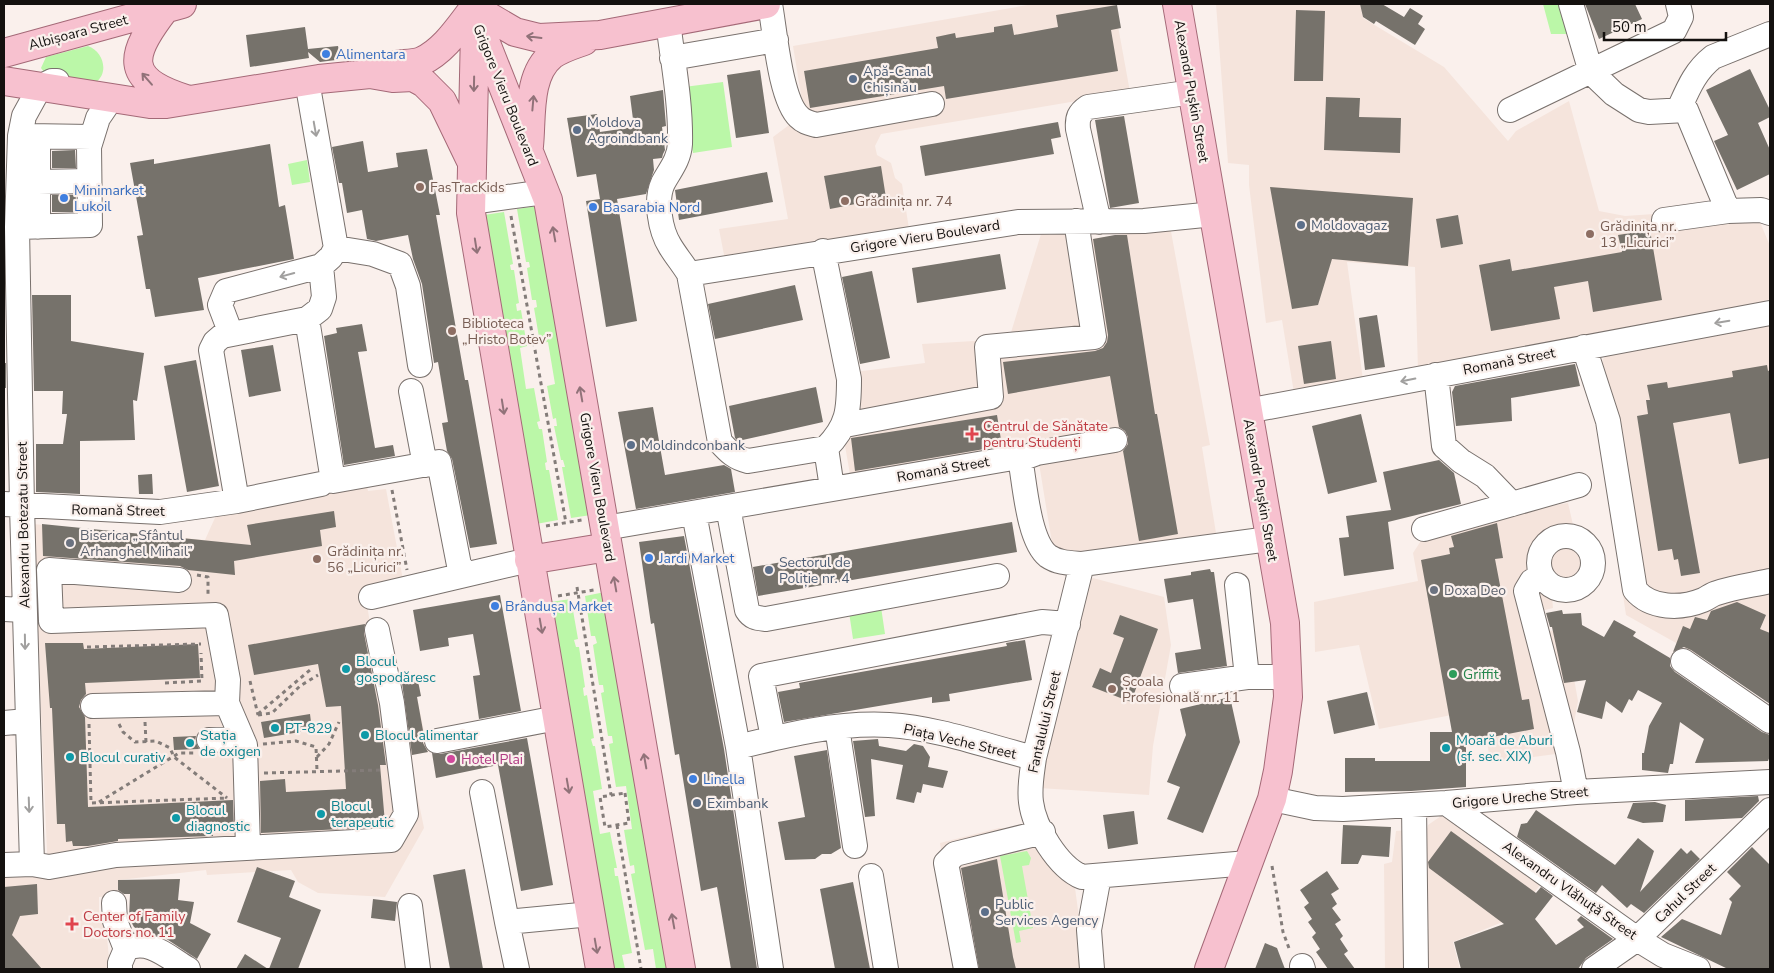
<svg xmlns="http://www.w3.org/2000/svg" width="1774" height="973" viewBox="0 0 1774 973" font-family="'Nunito Sans',sans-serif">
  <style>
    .built { fill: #f5e4dc }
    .green { fill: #bbf7a8 }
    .building { fill: #76726b }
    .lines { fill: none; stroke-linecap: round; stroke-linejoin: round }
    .minor-casing { stroke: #79716d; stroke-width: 26 }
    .major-casing { stroke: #a46977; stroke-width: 30 }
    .path { stroke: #837c79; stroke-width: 3; stroke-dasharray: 4 4; stroke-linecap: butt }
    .minor { stroke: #fff; stroke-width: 24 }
    .major { stroke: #f7c1cf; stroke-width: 28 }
    .oneway { stroke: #917279 }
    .oneway2 { stroke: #a1a09f }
    .shop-dot { fill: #3f7fe0; stroke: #faf0ec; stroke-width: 2 }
    .service-dot { fill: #5c6f8a; stroke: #faf0ec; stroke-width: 2 }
    .education-dot { fill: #8d6e63; stroke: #faf0ec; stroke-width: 2 }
    .health-dot { fill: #e0444e; stroke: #faf0ec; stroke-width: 2 }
    .worship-dot { fill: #6b7280; stroke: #faf0ec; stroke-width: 2 }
    .culture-dot { fill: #0f9aa8; stroke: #faf0ec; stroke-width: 2 }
    .leisure-dot { fill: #2e9e5b; stroke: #faf0ec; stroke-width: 2 }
    .hotel-dot { fill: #d1479c; stroke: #faf0ec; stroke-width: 2 }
    .labels { text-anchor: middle; stroke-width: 4.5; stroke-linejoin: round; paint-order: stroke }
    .street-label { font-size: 14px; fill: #14110f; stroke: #faf0ec }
    .shop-label { font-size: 14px; fill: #366cbe; stroke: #faf0ec; text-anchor: start }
    .service-label { font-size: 14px; fill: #4e5e75; stroke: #faf0ec; text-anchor: start }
    .education-label { font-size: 14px; fill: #785e54; stroke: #faf0ec; text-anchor: start }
    .health-label { font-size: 14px; fill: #be3a42; stroke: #faf0ec; text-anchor: start }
    .worship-label { font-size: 14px; fill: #5b616d; stroke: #faf0ec; text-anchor: start }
    .culture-label { font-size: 14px; fill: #0d838f; stroke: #faf0ec; text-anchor: start }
    .leisure-label { font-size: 14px; fill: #27864d; stroke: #faf0ec; text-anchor: start }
    .hotel-label { font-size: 14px; fill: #b23c85; stroke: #faf0ec; text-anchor: start }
  </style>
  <rect width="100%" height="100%" fill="#faf0ec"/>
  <path class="built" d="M1033 4H1114L1130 92 881 134 875 146 877 155 891 163 895 178 902 184 909 229 725 260 719 229 788 219 773 137 789 125 803 107 793 46Z
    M1216 4H1360L1363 18 1444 67 1508 141 1516 131 1569 101 1599 211 1625 216 1698 211 1701 221 1760 222 1770 246V299L1754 305 1418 370 1415 267 1347 262 1363 380 1294 393 1282 320 1266 323 1249 185V165L1228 163Z
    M1170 226 1210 445 1202 447 1216 533 1140 546 1067 552 1052 543 1036 445 1013 446 851 480 844 440 862 413 855 372 925 363 922 344 1009 339 1041 234 1066 233 1087 240Z
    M1770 320V675L1749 667 1703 658 1626 615 1608 495 1601 372 1603 359 1608 354 1699 339 1704 333Z
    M367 486 368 491 386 489 403 580 364 587 370 623 387 621 401 699 417 697 428 752 409 755 424 828 385 897 318 893 298 882 291 870 207 875 206 870 119 880 118 895 99 897V911L107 937 110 969H4V878L48 875 33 524 205 540 218 511Z
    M1568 503 1586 581 1583 592 1552 597 1553 608 1537 612 1540 633 1565 628 1578 701 1574 723 1575 728 1573 729 1578 751 1490 763 1483 709 1379 729 1359 645 1315 652 1314 602 1418 581 1413 553 1430 527Z
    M1093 578 1164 597 1171 645 1153 746 1149 795 1039 788 1088 581Z
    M1441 816 1448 819 1541 884 1515 917 1453 942 1460 969H1385L1384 864 1392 862 1396 831 1427 829 1428 825Z
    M999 828 1035 830 1075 888 1086 969H950L957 964 958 959 940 843Z"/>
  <path class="green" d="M1543 4H1562L1567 34H1551Z
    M88 46C103 51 110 73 95 83L44 72 41 68 46 57Z
    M723 82 732 147 693 153 684 87Z
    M307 160 310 182 292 185 288 164Z
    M538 206 591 515 571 518 562 467H565L563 460H561L554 426H557L556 418 553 419 547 386 555 384 548 342 540 343 534 308 537 307 536 300H532L527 268 530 267 529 262H526L517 209Z
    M504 212 513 264 510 265 511 270H514L519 303 516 304 517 311 521 310 527 346 520 348 526 389 534 388 540 421 537 422 539 429H542L547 462 545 463 546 470H549L558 520 536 524 484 215Z
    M605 592 670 969H656L653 949 645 950 631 874 635 873 634 865 630 866 624 830 632 829 626 786 616 787 609 744 613 743 612 736H608L601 693 604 692 603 685H599L593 645 597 643 595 636H591L585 596Z
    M571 599 578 639 574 640 576 647H579L585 687 583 688 584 696 587 695 594 738 591 739 593 746H595L602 789 593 791 600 834 610 832 617 868H614L615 876H618L632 953 622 955 625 969H614L550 602Z
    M881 607 885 634 853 639 849 612Z
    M1027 851 1031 858 1029 865 1022 866 1033 928 1019 931 1021 942 1016 943 1000 856Z"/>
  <path class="building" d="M1360 4H1382L1404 17 1410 8 1423 16 1418 24 1425 29 1415 45 1376 21 1374 24 1363 17Z
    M1585 4H1635L1642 19 1599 39Z
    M1117 5 1121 28 1111 30 1118 71 946 99 944 86 810 108 804 71 938 48 936 37 955 33 956 38 994 32V27L1012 24 1014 35 1058 27 1056 15Z
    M1296 10 1325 11 1323 81H1294Z
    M305 27 308 49 338 46 340 55 336 60 320 62 308 52 309 58 250 67 246 35Z
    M1750 69 1770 110V117L1758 123 1770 150V174L1737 190 1714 141 1728 135 1706 90Z
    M760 70 769 133 736 138 727 75Z
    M663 90 666 126 662 127 665 150 663 154 662 158 653 159 654 170 646 194 617 199 637 321 606 327 586 201 600 199 596 174 577 177 567 118 597 114 600 132 634 127 630 96Z
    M1326 97 1360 98 1359 117 1401 118 1400 153 1324 150Z
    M1124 116 1139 203 1110 208 1095 120Z
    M1058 122 1061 137 1051 139 1054 154 925 176 920 146Z
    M363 141 368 172 398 167 396 153 427 149 440 215H436L465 380H468L497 544 470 548 452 459 447 451 442 423 448 422 438 362 434 363 422 284 413 259 408 235 376 241 367 239 362 210 347 213 342 183H339L332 147Z
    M270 144 279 207 285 205 294 259 198 278 204 310 155 317 150 289H146L137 236 143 235 130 163 154 159V164Z
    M75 150 76 168H52V151Z
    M881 166 886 198 830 209 824 176Z
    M767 172 773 202 679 220 675 190Z
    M1270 187 1413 198 1408 266 1332 259 1318 305 1292 309Z
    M52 195H76V212H52Z
    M1458 215 1463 244 1441 248 1436 219Z
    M1650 230 1662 300 1593 312 1588 281 1554 287 1560 319 1491 331 1479 265 1510 259 1512 271 1622 252 1618 235Z
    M1115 235H1127L1155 414H1157L1178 534 1139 541 1123 451 1128 444V437L1125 431 1119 427 1110 376 1008 394 1003 362 1095 351 1103 348 1107 342 1108 335 1093 239Z
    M1000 254 1006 289 917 303 912 268Z
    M872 271 890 358 860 364 842 277Z
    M795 285 803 320 715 339 708 304Z
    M32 295H71V341L144 353 137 401 133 400 135 440 80 441V494L36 492V444H63L67 414H62L63 391H34Z
    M1377 315 1385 367 1365 370 1359 318Z
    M362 324 367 351 358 352 375 448 393 445 395 456 344 465 324 336 337 333 336 328Z
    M1331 341 1336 379 1304 384 1298 346Z
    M273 345 281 391 249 397 241 350Z
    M196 360 219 486 187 492 164 366Z
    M4 363H6V388H4Z
    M1575 364 1580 386 1511 398 1512 421 1456 426 1452 392 1455 386Z
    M1767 365 1768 371 1770 370V458L1739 464 1730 413 1673 423 1700 573 1681 576 1678 559 1674 560 1672 549 1658 551 1637 416 1648 414 1646 400H1650L1647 385 1667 382 1668 388 1733 377 1732 371Z
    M816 387 823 422 738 441 735 438 729 406Z
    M653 407 665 475 724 465 731 469 735 492 636 509 618 412Z
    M1361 414 1377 482 1328 494 1312 426Z
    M997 415 1002 446 855 471 851 438Z
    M1439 460 1454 473 1461 504 1388 522 1394 569 1344 576 1339 538 1349 537 1346 516 1391 510 1383 472Z
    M152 474 153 494H139L138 475Z
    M334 511 336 527 320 530 322 546 234 561 235 575 188 570 180 566 43 556 42 524 251 545 247 525Z
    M1012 522 1017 552 758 596 753 567Z
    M1497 523 1503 558 1495 559 1522 700 1529 699 1534 729 1466 742V787L1411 791 1345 792V758H1375V761H1430V732H1452L1421 560 1450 554 1449 548 1454 547 1451 536Z
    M684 536 724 749 757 969H731L717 887 701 891 679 754 675 755 654 623 651 624 639 542Z
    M1210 569 1211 572H1214L1227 666 1178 673 1175 653 1201 649 1193 599 1168 603 1164 579 1191 575V572Z
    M500 595 521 711 479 719 473 676 480 675 473 634 448 638 449 646 420 651 413 610Z
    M1737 602 1766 615 1760 629 1770 633V704L1691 650 1684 647 1673 652 1683 626 1690 629 1695 617 1707 620 1711 611Z
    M1562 610 1563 614 1581 613 1582 625 1604 637 1614 620 1636 632 1633 636 1670 658V666L1675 672 1762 732 1770 735V756L1768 761 1695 763 1704 739 1680 722 1673 764H1670L1668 773 1642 770V753H1644L1649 726 1662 703 1638 690 1632 701 1629 699 1622 713 1606 701 1602 719 1577 712 1586 680 1564 683 1552 627H1550L1546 613Z
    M1120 615 1158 629 1131 702 1092 687 1100 668 1111 673 1124 638 1113 634Z
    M365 624 364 633 378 705 386 765H380L385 823 383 827 261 833 260 781 285 779 286 792 346 789 341 706 326 707 318 664 254 675 248 645Z
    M1025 640 1032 680 949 694 950 701 932 703V697L784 722 778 692 800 688 799 683 1007 646 1006 643Z
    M45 643H83L84 649 198 644 200 678 85 683 86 694 81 700 79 707 85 717 88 807 233 800 234 831H213V836L118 839V841L88 846H73L72 841 66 842 65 824H57L52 708H50Z
    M418 681 421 696 417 697 424 736 423 743 428 752 412 755 402 683Z
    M1367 692 1375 725 1334 734 1327 701Z
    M1230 697 1240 742 1203 833 1167 819 1180 787 1167 782 1186 735 1180 709Z
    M310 714 312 730 264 738 261 722Z
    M196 736 195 741 199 749 174 750 173 737Z
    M527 738 553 885 521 891 498 765 436 778 432 753 440 754Z
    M878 739 879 746 906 751 914 744 923 746 930 757 928 767 948 771 943 788 923 784 921 793 917 792 914 803 896 799 903 765 871 759 875 816 865 817 853 741Z
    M827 750 841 848 831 854H822L815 859 785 860 778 822 805 817 794 756Z
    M1758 796 1759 801 1742 818 1685 821V800Z
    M1655 802 1666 805 1663 822 1643 823 1627 818 1633 803Z
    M1536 810 1615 865 1638 838 1654 851 1640 892 1681 848 1687 854 1691 850 1700 859 1644 913 1631 904 1627 908 1602 885 1596 893 1517 837 1521 824 1527 823Z
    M1134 811 1138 844 1108 849 1103 815Z
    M1343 825 1391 827 1389 857 1362 855 1358 864H1341Z
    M1451 831 1536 893 1541 887 1553 896 1535 919 1556 945 1584 927 1577 920 1581 916 1613 939 1586 958 1578 969H1461L1454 942 1504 924 1429 868 1428 862Z
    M1752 847 1770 865V969H1728L1661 937 1682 919 1721 935 1732 902 1729 899 1741 886 1727 872Z
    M997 859 1013 957 1016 969H979L961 868Z
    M257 867 295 881 289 897 321 910 298 969H269L281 938 237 922Z
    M465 869 483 969H450L433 875Z
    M1327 871 1339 889 1331 894 1337 904 1332 908 1341 920 1335 924 1343 936 1340 939 1348 951 1344 954 1355 969H1328L1316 952 1320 949 1312 937 1316 933 1308 922 1312 919 1304 907 1309 903 1300 890Z
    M180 879 178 900 194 902 190 923 211 934 197 959 165 938 142 932 134 927 129 918 130 894H124L118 890V880Z
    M853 882 870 969H835L820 889Z
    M37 884 38 914 20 916 12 935 42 969H4V887Z
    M373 899 397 902 395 921 371 918Z
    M1265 943 1277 948 1285 969H1255Z
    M245 954 268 969H236Z"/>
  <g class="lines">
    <g class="minor-casing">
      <path id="minor" d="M770 4C775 31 780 99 799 117 804 122 809 123 816 125L932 104
        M1571 4 1591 72 1614 94 1639 110 1649 112 1686 110 1728 211 1761 210 1770 213
        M668 22C673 62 681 104 680 144 679 160 670 170 663 183 655 200 660 230 670 246 676 256 683 264 689 274L720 442C729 452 735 458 748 461L826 448C848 426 849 410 849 379L823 251
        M672 58 776 40
        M1679 109C1688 89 1695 71 1713 57L1770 34
        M1510 110 1674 31 1681 17 1678 4
        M28 136 91 137
        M38 137V227
        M38 182 89 181
        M471 202 545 192
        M1664 220 1728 211
        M1099 222 1078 129C1077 118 1079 113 1088 107L1193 92
        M17 227 90 225 89 147 98 118 111 99
        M336 248 373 254 400 264 408 286 420 365
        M689 274 1018 222 1144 221 1214 214
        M307 319 333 481 439 462 459 565 464 571 473 573 529 560
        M231 334 220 305 226 291 321 266 331 257 336 248 307 81
        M1584 347 1608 421 1635 590C1651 609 1681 609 1703 600 1708 598 1712 594 1717 593 1734 587 1753 585 1770 581
        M1436 375 1444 446 1461 461 1485 476 1512 504
        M411 391 425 465
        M1247 411 1770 313
        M845 425 991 397 987 347 1094 337 1076 221
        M826 448 832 488
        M1018 460 1037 453 1115 440
        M237 501 211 350 215 342 222 336 307 319 320 309 324 297 321 266
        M4 504 160 512 237 501 321 484
        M728 507 747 610C752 618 757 618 766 619L997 576
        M694 513 738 747 771 969
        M605 528 1013 458 1021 464C1025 487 1029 541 1048 556 1058 563 1070 563 1082 564L1269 539
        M1424 529 1579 485
        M1539 563a27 27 0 1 1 54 0a27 27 0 1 1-54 0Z
        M1082 564 1034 758C1032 773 1029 787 1031 802 1034 827 1058 867 1082 877L1248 863
        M1541 576 1532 581 1526 591 1568 752 1576 792
        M179 580 49 570 51 621 216 615 228 680 227 703 245 745 248 848
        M1237 585 1247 677
        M371 597 473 573
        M4 609 24 610
        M1683 661 1770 721
        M1182 686 1247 677H1288
        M93 706 227 703
        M4 723 27 721
        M837 727 855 846
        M773 738 761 676 1042 622 1068 624
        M209 740 242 739
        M437 741 557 718
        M738 747C786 735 838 722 889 725 938 728 986 746 1034 758
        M482 792 507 922 591 914
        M1272 799 1315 808 1343 809 1446 803 1576 792 1770 782
        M1446 803 1637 939 1663 955 1698 969
        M1414 805 1416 969
        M32 864 49 867 116 855 391 840 406 814 392 703 377 630
        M4 865 32 864 22 506 17 227 20 136 24 116 40 87 52 81H57
        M871 876 886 969
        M114 903 115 921 126 949
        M410 906 418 969
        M507 922 517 969
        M1302 966 1303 969
        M120 969V963L126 949C148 937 169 958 188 969
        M966 969 946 863 955 854 1043 832
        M1092 969 1089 930 1099 876
        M1594 969 1637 939 1770 810"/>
    </g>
    <g class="major-casing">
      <path id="major" d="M473 4 476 18 548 200 681 969
        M1177 4 1285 623 1288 697 1278 771 1272 799 1209 969
        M474 8 515 32 539 38 600 35 766 4
        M165 9C130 54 122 79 186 99
        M475 30 471 213 600 969
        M4 53 182 4
        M387 67C398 63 411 65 422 61 445 50 459 27 474 8
        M4 81 150 104H166L319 79 370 74 393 78 413 77 424 83 442 101 470 159
        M529 146C532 117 527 75 552 55 562 48 573 45 584 41
        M529 560 608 547"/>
    </g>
    <path class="path" d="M511 216 566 523
      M392 490 407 570
      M546 526 582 520
      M197 575 208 577V597
      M577 587 611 795
      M558 596 594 590
      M87 647 201 644
      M250 681 258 715
      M165 683 202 681 201 653
      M258 714 310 670
      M258 715 272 713 300 686 318 675
      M145 722 146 742
      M89 724 91 803 228 798
      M119 724 123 732 135 742 156 741 170 748 174 757 227 798
      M263 744 296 741 316 747 317 771
      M317 757 329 744 339 722
      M264 773 382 770
      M625 793 629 823 605 827 600 797Z
      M99 802 179 753H194
      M617 825 641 969
      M1272 866 1283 932 1290 951"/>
    <use href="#minor" class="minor"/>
    <use href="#major" class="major"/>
  </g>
  <defs><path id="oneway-shaft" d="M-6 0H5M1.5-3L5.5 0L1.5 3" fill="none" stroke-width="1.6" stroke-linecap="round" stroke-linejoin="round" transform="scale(1.25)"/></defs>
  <g class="oneway">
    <use href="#oneway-shaft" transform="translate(534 37) rotate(-173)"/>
    <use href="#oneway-shaft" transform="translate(147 79) rotate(-131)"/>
    <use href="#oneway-shaft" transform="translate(474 84) rotate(91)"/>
    <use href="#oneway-shaft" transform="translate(533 103) rotate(-85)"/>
    <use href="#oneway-shaft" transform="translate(554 234) rotate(-100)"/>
    <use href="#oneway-shaft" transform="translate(476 246) rotate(81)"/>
    <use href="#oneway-shaft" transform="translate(581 394) rotate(-100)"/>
    <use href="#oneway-shaft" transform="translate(503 407) rotate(81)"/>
    <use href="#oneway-shaft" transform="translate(615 584) rotate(-100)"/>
    <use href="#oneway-shaft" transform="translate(541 626) rotate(80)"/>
    <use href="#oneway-shaft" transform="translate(645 761) rotate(-100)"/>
    <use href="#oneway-shaft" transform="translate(568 786) rotate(80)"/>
    <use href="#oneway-shaft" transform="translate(673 921) rotate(-100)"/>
    <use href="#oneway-shaft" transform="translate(596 946) rotate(80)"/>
  </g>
  <g class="oneway2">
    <use href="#oneway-shaft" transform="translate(315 129) rotate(80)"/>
    <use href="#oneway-shaft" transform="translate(287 275) rotate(165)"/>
    <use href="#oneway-shaft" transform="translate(1722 322) rotate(170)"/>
    <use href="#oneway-shaft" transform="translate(1408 380) rotate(169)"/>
    <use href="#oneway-shaft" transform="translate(25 642) rotate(89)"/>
    <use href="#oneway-shaft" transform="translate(29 805) rotate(88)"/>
  </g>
  <g class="shop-dot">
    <circle cx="326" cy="54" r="5"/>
    <circle cx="64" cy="198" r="5"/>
    <circle cx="593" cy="207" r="5"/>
    <circle cx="649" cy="558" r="5"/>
    <circle cx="495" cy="606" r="5"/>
    <circle cx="693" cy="779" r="5"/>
  </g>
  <g class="service-dot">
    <circle cx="853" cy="79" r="5"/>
    <circle cx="577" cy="130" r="5"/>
    <circle cx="1301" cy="225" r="5"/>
    <circle cx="631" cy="445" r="5"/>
    <circle cx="769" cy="570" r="5"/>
    <circle cx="697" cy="803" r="5"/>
    <circle cx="985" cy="912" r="5"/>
  </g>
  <g class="education-dot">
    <circle cx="420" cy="187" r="5"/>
    <circle cx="845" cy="201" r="5"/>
    <circle cx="1590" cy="234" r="5"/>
    <circle cx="452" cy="331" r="5"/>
    <circle cx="317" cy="559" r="5"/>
    <circle cx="1112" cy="689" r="5"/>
  </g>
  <g class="health-dot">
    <path d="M969.5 426.5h5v5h5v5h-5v5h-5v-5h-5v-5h5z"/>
    <path d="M69.5 916.5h5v5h5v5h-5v5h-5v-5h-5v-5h5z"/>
  </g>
  <g class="worship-dot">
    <circle cx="70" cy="543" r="5"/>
    <circle cx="1434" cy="590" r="5"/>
  </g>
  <g class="culture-dot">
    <circle cx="346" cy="669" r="5"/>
    <circle cx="275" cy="728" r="5"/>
    <circle cx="365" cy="735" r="5"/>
    <circle cx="190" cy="743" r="5"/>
    <circle cx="1446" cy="748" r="5"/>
    <circle cx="70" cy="757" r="5"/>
    <circle cx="321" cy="814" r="5"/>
    <circle cx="176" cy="818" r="5"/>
  </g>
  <circle class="leisure-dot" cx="1453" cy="674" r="5"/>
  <circle class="hotel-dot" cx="451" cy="759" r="5"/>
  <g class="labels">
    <g class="street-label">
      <text transform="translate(78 32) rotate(-15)" y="5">Albișoara Street</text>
      <text transform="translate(1192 91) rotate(80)" y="5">Alexandr Pușkin Street</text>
      <text transform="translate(506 95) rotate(68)" y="5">Grigore Vieru Boulevard</text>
      <text transform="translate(925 236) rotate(-9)" y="5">Grigore Vieru Boulevard</text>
      <text transform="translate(1509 361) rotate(-11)" y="5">Romană Street</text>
      <text transform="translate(943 469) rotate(-10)" y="5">Romană Street</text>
      <text transform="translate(598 487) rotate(80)" y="5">Grigore Vieru Boulevard</text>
      <text transform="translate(1261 490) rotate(80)" y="5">Alexandr Pușkin Street</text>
      <text transform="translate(118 510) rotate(1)" y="5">Romană Street</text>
      <text transform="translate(23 525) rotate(-91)" y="5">Alexandru Botezatu Street</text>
      <text transform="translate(1044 722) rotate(-77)" y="5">Fantalului Street</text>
      <text transform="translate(960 741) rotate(13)" y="5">Piața Veche Street</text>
      <text transform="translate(1520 797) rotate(-5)" y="5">Grigore Ureche Street</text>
      <text transform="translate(1570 890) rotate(35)" y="5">Alexandru Vlăhuță Street</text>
      <text transform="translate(1685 893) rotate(-44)" y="5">Cahul Street</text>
    </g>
    <g class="shop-label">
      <text x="336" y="59">Alimentara</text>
      <text x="74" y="195">Minimarket<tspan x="74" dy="16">Lukoil</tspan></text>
      <text x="603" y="212">Basarabia Nord</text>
      <text x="659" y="563">Jardi Market</text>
      <text x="505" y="611">Brândușa Market</text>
      <text x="703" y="784">Linella</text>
    </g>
    <g class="service-label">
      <text x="863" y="76">Apă-Canal<tspan x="863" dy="16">Chișinău</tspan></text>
      <text x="587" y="127">Moldova<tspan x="587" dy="16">Agroindbank</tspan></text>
      <text x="1311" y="230">Moldovagaz</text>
      <text x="641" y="450">Moldindconbank</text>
      <text x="779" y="567">Sectorul de<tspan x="779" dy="16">Poliție nr. 4</tspan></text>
      <text x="707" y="808">Eximbank</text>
      <text x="995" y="909">Public<tspan x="995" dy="16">Services Agency</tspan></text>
    </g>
    <g class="education-label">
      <text x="430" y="192">FasTracKids</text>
      <text x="855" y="206">Grădinița nr. 74</text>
      <text x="1600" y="231">Grădinița nr.<tspan x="1600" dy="16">13 „Licurici”</tspan></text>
      <text x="462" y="328">Biblioteca<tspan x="462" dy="16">„Hristo Botev”</tspan></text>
      <text x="327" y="556">Grădinița nr.<tspan x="327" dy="16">56 „Licurici”</tspan></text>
      <text x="1122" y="686">Școala<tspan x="1122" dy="16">Profesională nr. 11</tspan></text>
    </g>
    <g class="health-label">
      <text x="983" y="431">Centrul de Sănătate<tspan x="983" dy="16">pentru Studenți</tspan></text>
      <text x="83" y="921">Center of Family<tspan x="83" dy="16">Doctors no. 11</tspan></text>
    </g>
    <g class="worship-label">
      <text x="80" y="540">Biserica „Sfântul<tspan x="80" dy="16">Arhanghel Mihail”</tspan></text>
      <text x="1444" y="595">Doxa Deo</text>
    </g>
    <g class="culture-label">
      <text x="356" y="666">Blocul<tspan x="356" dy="16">gospodăresc</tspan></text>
      <text x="285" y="733">PT-829</text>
      <text x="200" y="740">Stația<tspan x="200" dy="16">de oxigen</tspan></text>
      <text x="375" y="740">Blocul alimentar</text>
      <text x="1456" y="745">Moară de Aburi<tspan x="1456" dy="16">(sf. sec. XIX)</tspan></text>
      <text x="80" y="762">Blocul curativ</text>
      <text x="331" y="811">Blocul<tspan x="331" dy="16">terapeutic</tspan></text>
      <text x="186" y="815">Blocul<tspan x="186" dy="16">diagnostic</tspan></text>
    </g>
    <g class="leisure-label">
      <text x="1463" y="679">Griffit</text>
    </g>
    <g class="hotel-label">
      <text x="461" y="764">Hotel Plai</text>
    </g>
  </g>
  <rect width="1774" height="973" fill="none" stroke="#14110f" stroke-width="10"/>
  <path d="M1604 32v8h122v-8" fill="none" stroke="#14110f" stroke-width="2.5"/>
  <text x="1612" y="32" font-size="15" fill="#14110f" stroke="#faf0ec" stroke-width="4" paint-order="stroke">50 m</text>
</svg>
